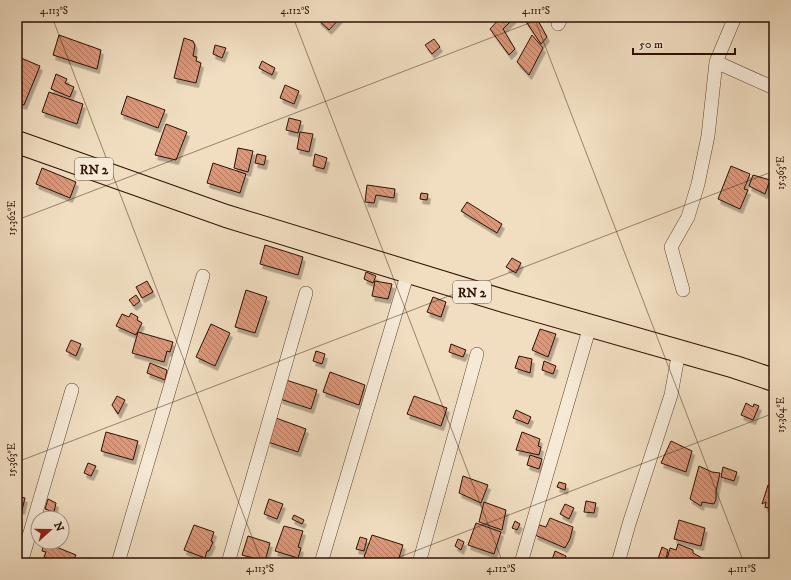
<svg xmlns="http://www.w3.org/2000/svg" width="791" height="580" viewBox="0 0 791 580" font-family="'IM FELL DW Pica',serif">
  <style>
    .building { fill: url(#building-back-hatch); stroke: #2c1103; filter: url(#shadow) }
    .lines { fill: none; stroke-linecap: round; stroke-linejoin: round }
    .street-casing { stroke: #5d4432; stroke-width: 14 }
    .highway-casing { stroke: #2c1103; stroke-width: 24 }
    .street { stroke: #f6ead7; stroke-width: 13 }
    .highway { stroke: #f1dec1; stroke-width: 22 }
    .ticks { fill: none; stroke: #2c1103; stroke-width: 1; stroke-opacity: 0.45 }
    .labels { text-anchor: middle; stroke-width: 4; stroke-linejoin: round; paint-order: stroke }
    .shield { fill: #f6ead7; stroke: #695243; stroke-width: 1 }
    .shield-label { font-size: 13px; font-weight: bold; fill: #2c1103 }
    .neatline { fill: none; stroke: #2c1103; stroke-width: 1.5 }
    .ticks-label { font-size: 10px; text-anchor: middle; fill: #2c1103 }
  </style>
  <defs>
    <pattern id="building-back-hatch" width="6" height="6" patternUnits="userSpaceOnUse"><rect width="6" height="6" fill="#dd9779"/><path d="M-1 5l2 2M0 0l6 6M5-1l2 2" fill="none" stroke="#b37a61"/></pattern>
    <filter id="shadow"><feDropShadow dx="2.5" dy="4.5" stdDeviation="0" flood-color="#0004"/></filter>
  </defs>
  <rect width="100%" height="100%" fill="#f1dec1"/>
  <filter id="stains"><feTurbulence type="fractalNoise" baseFrequency=".005" numOctaves="4"/><feColorMatrix values="0 0 0 0 .2 0 0 0 0 .09 0 0 0 0 .02 0 0 0 .5 -.17"/></filter>
  <radialGradient id="worn" r=".72"><stop offset=".6" stop-color="#630" stop-opacity="0"/><stop offset="1" stop-color="#630" stop-opacity=".3"/></radialGradient>
  <path class="building" d="M321 17H341L329 30 318 20Z
    M501 17H515L503 29 515 49 509 55 490 29Z
    M523 17H536L547 37 541 44Z
    M59 35 101 50 97 69 53 55Z
    M532 35 543 48 529 75 517 62Z
    M184 38 193 41 195 45 193 56 197 57 196 61 201 63 196 83 174 78Z
    M434 39 440 47 432 54 425 45Z
    M215 45 226 48 222 58 213 54Z
    M21 58 40 66 24 105 17 102V69Z
    M262 61 275 68 272 75 259 68Z
    M56 74 67 79 65 83 74 87 70 97 51 89Z
    M285 85 299 91 294 104 280 98Z
    M49 92 83 104 77 124 42 112Z
    M127 96 165 110 158 128 121 114Z
    M289 118 301 121 298 133 286 130Z
    M166 124 187 132 176 160 155 155Z
    M300 132 313 134 309 152 297 149Z
    M238 148 253 151 248 172 234 168Z
    M257 154 266 156 264 165 255 163Z
    M315 154 327 158 324 169 313 166Z
    M213 163 246 174 240 193 207 183Z
    M731 166 750 174 744 189 748 190 740 209 718 199Z
    M42 168 76 182 70 198 36 184Z
    M753 175 770 180 765 194 749 186Z
    M367 185 395 189 394 198 376 195 374 203 365 202Z
    M421 193 428 194 427 200 420 199Z
    M467 202 502 224 497 233 461 211Z
    M265 245 303 257 298 275 260 264Z
    M512 258 521 263 516 273 506 267Z
    M366 272 376 276 373 283 364 279Z
    M147 281 153 292 142 298 136 287Z
    M375 281 392 284 388 299 372 296Z
    M246 290 267 297 255 333 235 327Z
    M136 295 140 301 134 306 129 300Z
    M433 297 446 302 441 317 427 312Z
    M131 313 138 317 137 320 142 323 136 335 116 326 122 314 129 317Z
    M211 324 230 333 215 366 196 357Z
    M540 329 556 334 548 357 532 350Z
    M138 332 173 342 170 352 167 351 164 362 132 353Z
    M71 340 81 344 76 356 66 351Z
    M451 344 466 350 463 357 449 352Z
    M316 351 325 354 322 364 313 361Z
    M519 356 532 359 530 373 515 368Z
    M544 361 556 366 553 374 542 370Z
    M150 363 167 370 165 380 147 373Z
    M330 372 365 385 359 405 323 392Z
    M286 380 317 390 311 409 280 399Z
    M117 396 125 400 118 414 112 405Z
    M414 396 447 408 441 426 407 414Z
    M746 403 753 407 754 404 759 406 753 420 741 415Z
    M516 410 531 417 528 424 513 418Z
    M276 418 306 429 298 452 268 442Z
    M106 432 138 441 133 460 101 451Z
    M522 432 540 439 538 446 541 447 539 455 516 450Z
    M671 441 692 451 686 472 661 463Z
    M530 455 542 459 539 469 527 465Z
    M88 463 96 466 91 476 84 473Z
    M699 466 712 472 720 473 716 491V499L714 504 702 502 701 506 690 499Z
    M723 467 737 472 734 481 721 477Z
    M463 476 488 485 481 503 459 493Z
    M559 482 566 484 565 490 557 487Z
    M768 485 774 487V510L765 507 766 502 762 504Z
    M17 496 25 498 22 510 17 508Z
    M48 499 56 503 54 512 45 509Z
    M269 499 283 504 277 519 264 514Z
    M586 501 596 503 594 513 584 512Z
    M484 502 506 510 502 530 479 522Z
    M565 504 574 508 569 519 560 514Z
    M294 515 304 520 302 524 292 519Z
    M550 518 573 527 570 539 565 548 535 535 539 525 546 527Z
    M679 520 705 528 701 546 674 539Z
    M515 521 520 524 517 530 512 528Z
    M476 523 501 532 494 554 468 545Z
    M194 525 214 532 211 541 213 542 209 551H207L205 558 184 550Z
    M284 526 303 531 298 547 301 548 298 558 275 551Z
    M372 535 403 545 398 561 392 559V563H378L364 557Z
    M248 536 270 543 265 561 242 555Z
    M360 537 367 539 364 551 356 549Z
    M458 539 464 542 461 550 455 546Z
    M44 542 76 555 72 563 49 562V559L44 557 46 552 42 551Z
    M678 544 693 550V553L702 558 700 563H666L670 548 676 550Z
    M662 547 668 550 665 563 657 562Z
    M555 551 566 556 564 563H551Z"/>
  <g class="lines">
    <g class="street-casing">
      <path id="street" d="M558 24 562 17
        M716 62 774 88
        M683 290 671 247 688 217 698 184 708 136 716 62 735 17
        M21 563 72 390
        M118 563 203 276
        M228 563 306 293
        M321 563 408 272
        M419 563 477 354
        M521 563 590 326
        M618 563 629 524 671 395 679 351"/>
    </g>
    <g class="highway-casing">
      <path id="highway" d="M17 142 226 216 507 302 735 367 774 380"/>
    </g>
    <use href="#street" class="street"/>
    <use href="#highway" class="highway"/>
  </g>
  <path class="ticks" d="M52 17 262 563M293 17 503 563M534 17 744 563M17 220 545 17M17 462 774 171M17 554 20 563M384 563 774 413"/>
  <g class="labels">
    <g class="shield">
      <rect x="75" y="158" width="38" height="22" rx="3"/>
      <rect x="453" y="281" width="38" height="22" rx="3"/>
    </g>
    <g class="shield-label">
      <text x="94" y="174">RN 2</text>
      <text x="472" y="297">RN 2</text>
    </g>
  </g>
  <rect width="791" height="580" fill="none" stroke="#f1dec1" stroke-width="44"/>
  <g transform="translate(50 530) rotate(69)"><circle r="19" fill="#f6ead7" stroke="#a59382"/>
  <path d="M0-3L7 15L0 10L-7 15Z" fill="#8f2418"/>
  <text y="-6" font-size="11" font-weight="bold" text-anchor="middle" fill="#2c1103">N</text>
  </g>
  <path d="M633 48v6h102v-6" fill="none" stroke="#2c1103" stroke-width="2"/>
  <text x="639" y="48" font-size="12" fill="#2c1103" stroke="#f6ead7" stroke-width="3" paint-order="stroke">50 m</text>
  <rect x="22" y="22" width="747" height="536" class="neatline"/>
  <g class="ticks-label">
    <text x="54" y="14">4.113°S</text>
    <text x="295" y="14">4.112°S</text>
    <text x="536" y="14">4.111°S</text>
    <text transform="translate(780 173) rotate(-90)" y="4">15.363°E</text>
    <text transform="translate(11 218) rotate(-90)" y="4">15.362°E</text>
    <text transform="translate(780 415) rotate(-90)" y="4">15.364°E</text>
    <text transform="translate(11 460) rotate(-90)" y="4">15.363°E</text>
    <text x="260" y="572">4.113°S</text>
    <text x="501" y="572">4.112°S</text>
    <text x="742" y="572">4.111°S</text>
  </g>
  <rect width="100%" height="100%" filter="url(#stains)"/>
  <rect width="100%" height="100%" fill="url(#worn)"/>
</svg>
